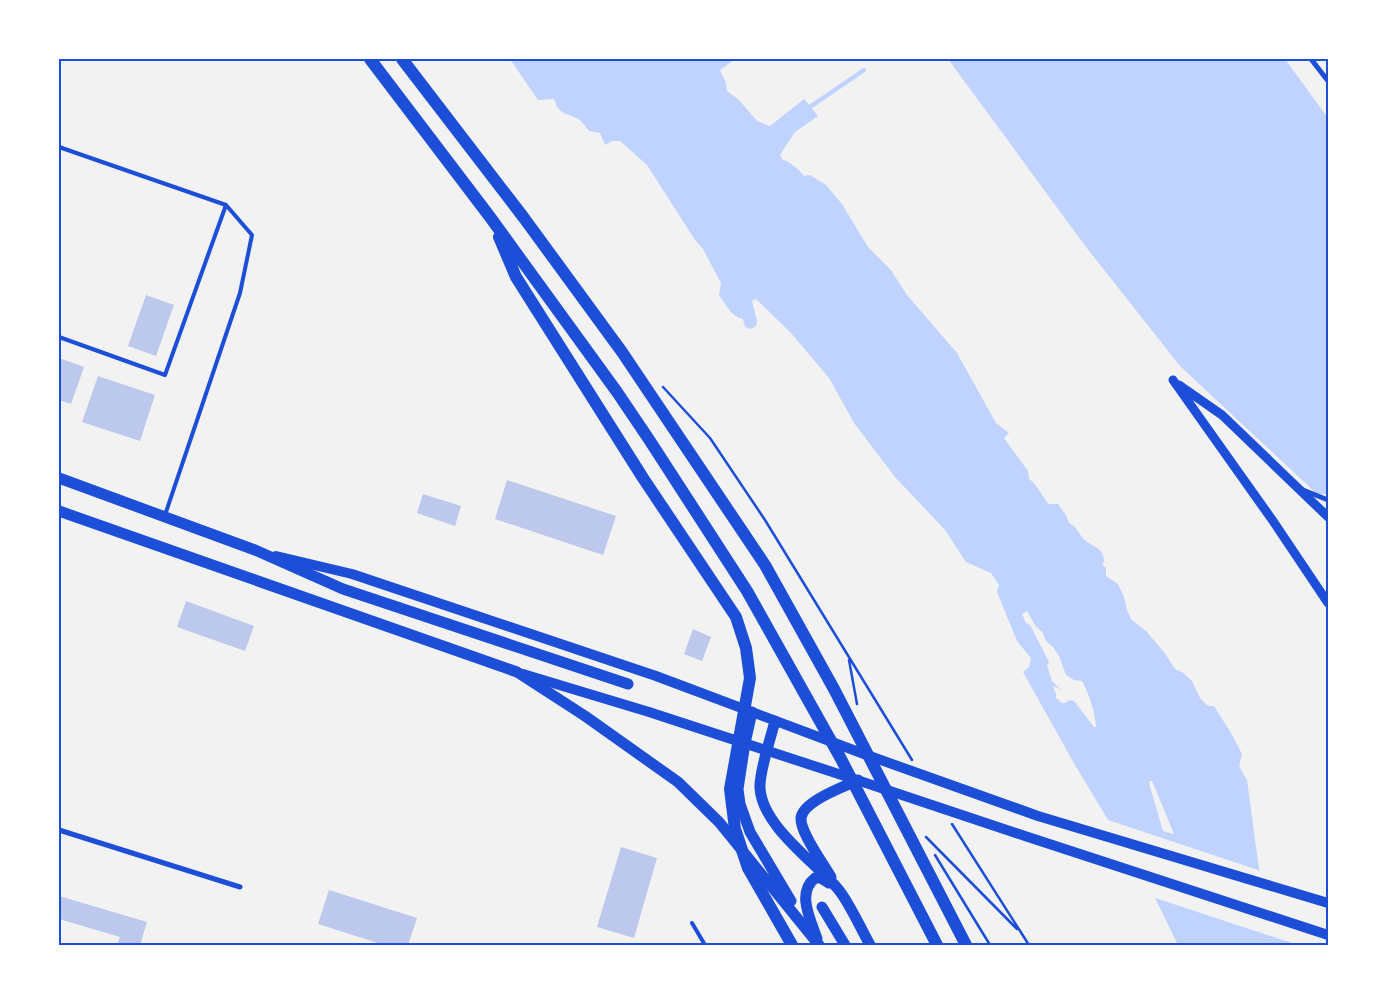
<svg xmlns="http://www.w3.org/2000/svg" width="1387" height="1004" viewBox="0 0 1387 1004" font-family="'Work Sans',sans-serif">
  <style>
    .water { fill: #bfd3fe; fill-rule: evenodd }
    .pier { fill: #f2f2f2 }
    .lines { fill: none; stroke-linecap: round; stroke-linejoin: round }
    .stream { stroke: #bfd3fe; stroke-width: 4.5 }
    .building { fill: #bdc9ec }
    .path { stroke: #1d4ed8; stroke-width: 2.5 }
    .service { stroke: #1d4ed8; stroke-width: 4 }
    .minor { stroke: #1d4ed8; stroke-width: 5 }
    .tertiary { stroke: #1d4ed8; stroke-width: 9 }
    .secondary { stroke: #1d4ed8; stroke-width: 10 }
    .primary { stroke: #1d4ed8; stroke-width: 11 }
    .trunk { stroke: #1d4ed8; stroke-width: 12 }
    .neatline { fill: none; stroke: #1d4ed8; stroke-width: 2 }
  </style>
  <rect width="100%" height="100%" fill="#f2f2f2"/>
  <path class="water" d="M510 59H735L720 70 726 83 727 91 739 100 757 121 770 126 804 99 818 116 795 132 780 155 783 160C789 161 801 171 804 176L810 175 826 185 842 204 868 247 890 269 907 295 957 353 996 423 1009 433 1004 438 1028 471 1029 479C1038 485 1041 496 1049 504H1058L1066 515 1069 523C1079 528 1078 535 1086 541 1094 547 1104 549 1104 561L1102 564 1106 568V576L1118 584 1124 597 1127 610 1131 619 1146 631 1164 652 1175 669 1182 672 1192 681 1200 698 1208 706H1214L1231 733 1242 754 1239 766 1247 780 1259 869 1307 945H1178L1155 898 1075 765 1023 672 1029 667 1031 658 1017 641 997 592 999 585 991 573 966 562 945 530 895 477 854 423 829 378 791 333 756 299 752 301 757 321 756 326 751 329 745 327 743 319C732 317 725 304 719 295L721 283 703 249 695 240 647 165 620 141H612L605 145 600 133 589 131C586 127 582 121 578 119 565 112 559 115 554 99L538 100ZM1027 611 1035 625 1043 633 1046 641 1053 647 1059 656 1066 675 1074 680 1082 681C1089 694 1095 711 1096 727H1094L1074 701 1069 700 1065 703H1062L1056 698V694L1053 686 1061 690 1052 681 1047 665 1049 662 1030 625 1026 623 1022 614ZM1150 781H1152L1174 834 1163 831 1149 783Z
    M948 59H1285L1328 118V494H1317L1180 366 1086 247Z"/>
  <path class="pier" d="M1105 819 1264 872 1310 945H1298L1152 897Z"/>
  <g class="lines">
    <path class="stream" d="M807 109 864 70"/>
  </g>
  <path class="building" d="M146 295 174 305 156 356 128 346Z
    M59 358 84 367 71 404 59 400Z
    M98 376 155 395 140 441 82 422Z
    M507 480 616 516 603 555 495 519Z
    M423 494 461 506 455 526 417 513Z
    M186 601 254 626 245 651 177 627Z
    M693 629 711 637 702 661 684 654Z
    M621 847 657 858 634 938 597 927Z
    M329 890 417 918 408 945H384L318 924Z
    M59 896 147 922 140 945H117L120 937 59 919Z"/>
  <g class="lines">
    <path class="path" d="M663 387 710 438 765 520 912 760
      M849 660 857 704
      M952 824 1029 945
      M926 837 1017 929
      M935 855 990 945"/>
    <path class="service" d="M59 147 226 205 252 235 240 293 165 515
      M59 337 165 375 226 205
      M692 923 705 945"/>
    <path class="minor" d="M1311 59 1328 81
      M1303 490 1328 500
      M59 830 240 887"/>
    <path class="tertiary" d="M1173 380 1273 521 1328 603
      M1179 385 1222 415 1328 517"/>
    <path class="secondary" d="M276 556 352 574 656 676 864 754 1038 816 1328 903
      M523 674 649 712 863 782 1028 837 1328 935"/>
    <path class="primary" d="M59 478 255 550 343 589 628 684
      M59 511 517 672 585 716 678 782 719 822 819 945
      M752 712 745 743 738 789 740 804 750 832 791 901
      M775 721C771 737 759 772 760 788 762 826 815 862 838 889 849 902 861 929 870 945
      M831 877C824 864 800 833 801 818 803 801 844 787 858 780
      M822 907 845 945
      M817 939C811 920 796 893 815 878H821L829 883"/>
    <path class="trunk" d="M370 59 490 217 617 392 650 441 747 591 840 757 937 945
      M402 59 524 218 622 352 765 565 834 689 966 945
      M499 237 516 277 643 478 736 617 746 648 750 678 730 789 735 829 748 868 792 945"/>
  </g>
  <rect width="1387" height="1004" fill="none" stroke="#ffffff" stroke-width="120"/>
  <rect x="60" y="60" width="1267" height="884" class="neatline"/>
</svg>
